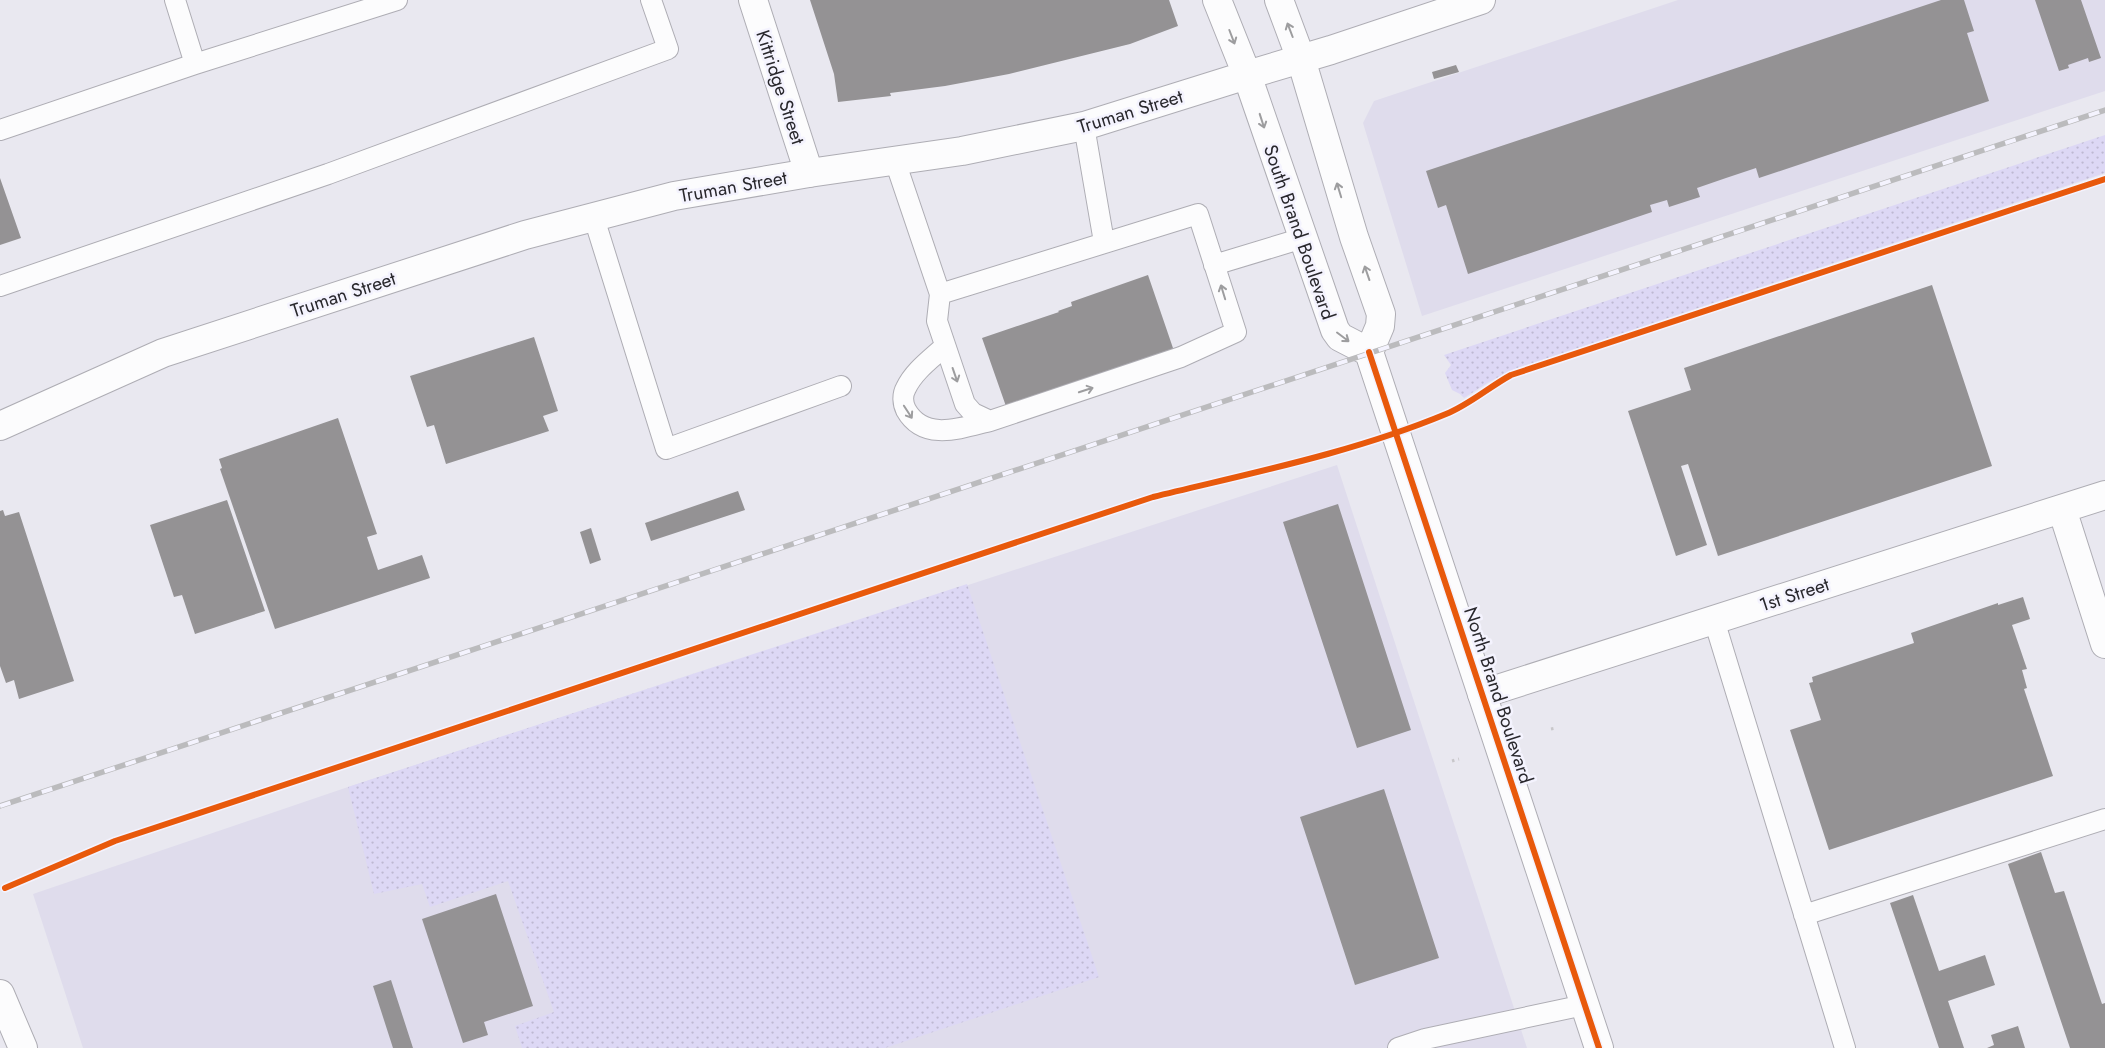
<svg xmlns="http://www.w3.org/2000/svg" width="2105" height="1048" viewBox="0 0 2105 1048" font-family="Jost,sans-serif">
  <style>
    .built { fill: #dfdcec }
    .green { fill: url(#green-dots) }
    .building { fill: #949294 }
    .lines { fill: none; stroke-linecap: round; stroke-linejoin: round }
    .lane-casing { stroke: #aeadb4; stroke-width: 22 }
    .street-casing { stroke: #aeadb4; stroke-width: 30 }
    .secondary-casing { stroke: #aeadb4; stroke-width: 30 }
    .primary-casing { stroke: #aeadb4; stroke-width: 30 }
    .path { stroke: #c8c7ca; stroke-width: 3; stroke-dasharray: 2.5 4; stroke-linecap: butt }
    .lane { stroke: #fcfcfd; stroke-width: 20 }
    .street { stroke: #fcfcfd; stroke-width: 28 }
    .secondary { stroke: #fcfcfd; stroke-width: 28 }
    .primary { stroke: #fcfcfd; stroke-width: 28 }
    .rail-casing { stroke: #bbbbbd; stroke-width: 5.5 }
    .rail { stroke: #f4f3fe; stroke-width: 4; stroke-dasharray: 11; stroke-linecap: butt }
    .cycleway-casing { stroke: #f4f3fe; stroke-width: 9 }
    .cycleway { stroke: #e8590c; stroke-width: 6 }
    .oneway { stroke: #9d9d9f }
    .labels { text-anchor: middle; stroke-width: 5; stroke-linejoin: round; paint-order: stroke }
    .street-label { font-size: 19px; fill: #29282d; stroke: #f4f3fe }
  </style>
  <defs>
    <pattern id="green-dots" width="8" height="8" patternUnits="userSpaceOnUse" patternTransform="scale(1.25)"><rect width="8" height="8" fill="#ddd8f5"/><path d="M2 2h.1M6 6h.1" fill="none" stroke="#beb9d2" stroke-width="1.8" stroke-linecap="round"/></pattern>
  </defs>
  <rect width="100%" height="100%" fill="#e9e8f0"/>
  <path class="built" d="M1678 0H2105V91L1422 316 1363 123 1374 101Z
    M1337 465 1527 1048H83L33 894 348 787Z"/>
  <path class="green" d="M2105 135V173L1517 368 1489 382 1464 398 1460 394 1452 390 1445 373 1451 365 1444 355Z
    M967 584 1099 977 885 1048H522L515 1026 554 1012 508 881 430 907 422 884 374 894 348 787Z"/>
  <path class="building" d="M810 0H1169L1178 26 1130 44 1009 74 945 86 890 93 891 96 838 102 834 74Z
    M1941 0H1964L1974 31 1967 33 1989 101 1759 178 1756 168 1726 178 1697 188 1700 197 1669 207 1667 200 1650 205 1652 212 1468 274 1446 205 1438 208 1426 171Z
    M2035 0H2081L2101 58 2089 62 2088 58 2068 65 2069 68 2059 71Z
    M1456 65 1459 72 1434 79 1432 72Z
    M0 178 21 238 0 245Z
    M1148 275 1174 351 1008 412 982 338 1059 312 1058 311 1072 306 1071 302Z
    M1932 285 1992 466 1718 556 1688 464 1681 466 1707 545 1676 556 1628 411 1691 390 1684 368Z
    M534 337 558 411 543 416 549 431 446 464 434 425 427 427 410 376Z
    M338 418 377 534 367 537 378 570 422 555 430 578 275 629 220 469 222 468 219 459Z
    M738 491 745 510 651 541 645 523Z
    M227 500 265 611 195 634 182 595 174 597 150 525Z
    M1338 504 1411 730 1357 748 1283 522Z
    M3 510 5 516 19 512 74 681 19 699 14 680 6 683 0 666V511Z
    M591 528 601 560 590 564 580 532Z
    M2023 597 2030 619 2012 625 2027 669 2022 670 2027 688 2024 689 2053 776 1829 850 1790 730 1821 720 1809 683 1813 682 1812 677 1914 643 1911 633 1998 603V605Z
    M1384 789 1439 958 1355 985 1300 817Z
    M2041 852 2055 893 2064 891 2102 1004 2105 1003V1048H2070L2008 864Z
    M496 894 533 1006 484 1022 488 1035 463 1043 422 919Z
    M1913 895 1939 971 1985 955 1995 985 1948 1001 1964 1048H1939L1890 903Z
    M391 980 413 1048H393L373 986Z
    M2018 1026 2025 1048H1987L1994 1045 1991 1035Z"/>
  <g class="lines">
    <g class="lane-casing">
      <path id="lane" d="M175 0 195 64
        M1084 126 1104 242
        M0 130 195 64 397 0
        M895 161 940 294 937 321 965 404 973 413 990 421 1181 357 1236 332 1198 214 940 294
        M594 218 666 449 841 386
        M1214 265 1303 238
        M0 286 328 174 668 49 651 0
        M945 346C931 359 914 371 906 388 902 395 903 404 906 410 924 442 961 428 990 421
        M1714 620 1845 1048
        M1804 915 2105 819
        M1398 1048 1425 1039 1584 1005"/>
    </g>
    <g class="street-casing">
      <path id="street" d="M753 0 809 173
        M2062 509 2105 644
        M1482 694 2105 495
        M0 994 23 1048"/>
    </g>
    <g class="secondary-casing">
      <path id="secondary" d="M1301 59 1354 237 1381 314 1380 326 1369 352
        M1247 75 1335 330 1340 337 1369 352
        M1369 352 1599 1048"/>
    </g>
    <g class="primary-casing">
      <path id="primary" d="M1217 0 1247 75
        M1279 0 1301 59
        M0 426 163 353 525 235 674 196 809 173 962 151 1084 126 1247 75 1331 50 1481 0"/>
    </g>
    <path class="path" d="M1551 729 1556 728
      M1452 761 1459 759"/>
    <use href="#lane" class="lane"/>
    <use href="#street" class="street"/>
    <use href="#secondary" class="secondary"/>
    <use href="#primary" class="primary"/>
    <g class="rail-casing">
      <path id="rail" d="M0 806 2105 110"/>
    </g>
    <use href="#rail" class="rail"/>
    <g class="cycleway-casing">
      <path id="cycleway" d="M1369 352 1599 1048
        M5 888 115 841 1153 497C1251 473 1352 453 1446 414 1469 405 1489 387 1511 375L2105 179"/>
    </g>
    <use href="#cycleway" class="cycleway"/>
  </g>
  <defs><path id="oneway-shaft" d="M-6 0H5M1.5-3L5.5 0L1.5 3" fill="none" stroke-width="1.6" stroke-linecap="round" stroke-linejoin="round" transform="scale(1.25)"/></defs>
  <g class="oneway">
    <use href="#oneway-shaft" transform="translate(1290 30) rotate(-111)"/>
    <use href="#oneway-shaft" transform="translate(1232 37) rotate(69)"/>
    <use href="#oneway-shaft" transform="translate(1262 121) rotate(72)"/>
    <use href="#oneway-shaft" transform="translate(1339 190) rotate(-107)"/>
    <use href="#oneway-shaft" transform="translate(1367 273) rotate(-109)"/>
    <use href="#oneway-shaft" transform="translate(1223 292) rotate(-107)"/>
    <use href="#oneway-shaft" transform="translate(1343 337) rotate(37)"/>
    <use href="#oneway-shaft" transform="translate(955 375) rotate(71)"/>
    <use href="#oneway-shaft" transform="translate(1086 390) rotate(-18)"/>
    <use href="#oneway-shaft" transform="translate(908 412) rotate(57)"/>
  </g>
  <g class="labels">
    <g class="street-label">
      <text transform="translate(781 87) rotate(72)" y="7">Kittridge Street</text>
      <text transform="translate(1130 111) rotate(-17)" y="7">Truman Street</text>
      <text transform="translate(733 186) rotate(-10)" y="7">Truman Street</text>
      <text transform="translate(1300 232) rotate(71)" y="7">South Brand Boulevard</text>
      <text transform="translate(343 294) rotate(-18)" y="7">Truman Street</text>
      <text transform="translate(1794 594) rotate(-18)" y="7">1st Street</text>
      <text transform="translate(1499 695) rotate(72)" y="7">North Brand Boulevard</text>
    </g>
  </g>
</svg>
